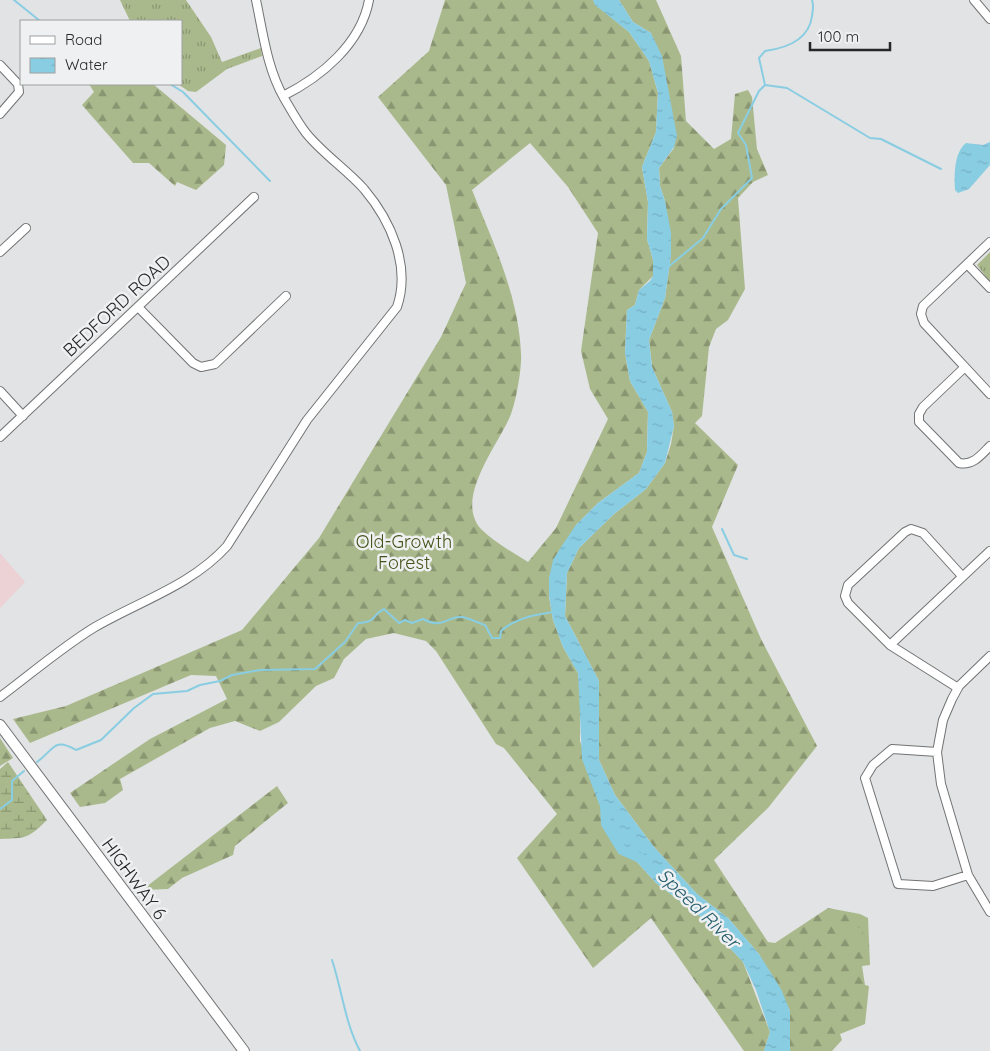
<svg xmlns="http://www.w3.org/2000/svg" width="990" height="1051" viewBox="0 0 990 1051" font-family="Quicksand,sans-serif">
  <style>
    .industrial { fill: #ecd1d5 }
    .grass { fill: url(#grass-tufts) }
    .forest { fill: url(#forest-firs); fill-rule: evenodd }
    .wetland { fill: url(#wetland-marsh) }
    .garden { fill: #aab98c }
    .water { fill: url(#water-ripples) }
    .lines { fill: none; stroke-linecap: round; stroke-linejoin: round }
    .stream { stroke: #89cde3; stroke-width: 2 }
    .river { stroke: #89cde3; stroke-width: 10 }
    .minor-casing { stroke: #727374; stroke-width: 10 }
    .major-casing { stroke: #727374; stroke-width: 12 }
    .minor { stroke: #fff; stroke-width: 8 }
    .major { stroke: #fff; stroke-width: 10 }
    .labels { text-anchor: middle; stroke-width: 5; stroke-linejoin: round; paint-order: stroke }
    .street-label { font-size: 18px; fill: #262727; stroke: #eef0f1 }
    .park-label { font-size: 18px; fill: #445319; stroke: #eef0f1 }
    .water-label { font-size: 19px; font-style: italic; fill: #255d6d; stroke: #eef0f1 }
  </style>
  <defs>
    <pattern id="grass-tufts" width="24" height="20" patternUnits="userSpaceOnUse" patternTransform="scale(1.25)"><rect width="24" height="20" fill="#aab98c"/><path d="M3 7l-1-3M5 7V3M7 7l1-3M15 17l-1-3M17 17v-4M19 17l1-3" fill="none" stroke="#8a9672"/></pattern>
    <pattern id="forest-firs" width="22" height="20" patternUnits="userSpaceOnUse" patternTransform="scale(1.25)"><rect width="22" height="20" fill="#aab98c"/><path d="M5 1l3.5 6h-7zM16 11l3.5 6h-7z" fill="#8a9672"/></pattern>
    <pattern id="wetland-marsh" width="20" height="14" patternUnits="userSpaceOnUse" patternTransform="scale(1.25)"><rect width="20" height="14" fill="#aab98c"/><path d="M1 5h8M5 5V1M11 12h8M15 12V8" fill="none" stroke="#8a9672"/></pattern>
    <pattern id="water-ripples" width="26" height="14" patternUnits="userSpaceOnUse" patternTransform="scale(1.25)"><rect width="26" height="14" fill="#89cde3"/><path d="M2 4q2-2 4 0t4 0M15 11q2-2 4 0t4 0" fill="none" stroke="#76b0c3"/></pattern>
  </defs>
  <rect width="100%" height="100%" fill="#e1e3e4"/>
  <path class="industrial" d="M0 553 25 582 0 608Z"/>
  <path class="grass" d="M120 0H186L211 37 222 62 261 48 262 56 227 69 196 92 188 91 178 84H181V21H130Z
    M990 252V282L977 265Z"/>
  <path class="forest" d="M445 0H593L596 5 629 32 649 61 658 93 656 132 642 167 648 202 647 239 653 260V276L639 290 635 305 627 310 625 353 630 381 648 412 647 452 639 473 598 503 576 525 549 578V596L553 620 563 647 578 673 580 690V741L616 839 656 883 701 917 743 962 770 1032 764 1051H744L651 918 593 968 517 858 557 814 504 748 496 744 436 651 426 641 394 633 366 639 344 659 334 678 316 686 279 722 260 731 235 721 210 728 120 779 123 790 105 803 80 807 70 793 150 739 227 699 216 676 191 675 30 743 13 719 66 706 242 630 319 538 441 337 466 283 446 185 378 97 429 51ZM530 143 568 187 598 233 581 351 590 389 608 419 556 528 528 562C512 552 494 542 481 529 453 498 500 443 511 414 516 401 522 368 521 354 519 297 493 242 472 190Z
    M619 0H656L681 56 686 121 714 149 731 139 735 94 748 90 752 97 757 149 768 175 753 182 738 198 745 289 728 320 716 329 709 347 702 416 695 423 738 465 712 527 761 639 817 746 768 808 714 860 768 942 775 943 828 908 860 914 868 918 870 965 862 966 865 985 869 986 865 1024 840 1034 842 1040 832 1051H790V1011L759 954 728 918 697 894 654 847 615 795 599 760V681L565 616 567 573 579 548 614 514 646 489 665 463 671 444 674 426 672 412 652 367 649 340 665 298 671 255 665 201 660 186 659 168 674 148 651 33 633 22Z
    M89 84H153L226 145 224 165 196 190 177 182 175 186 149 163H133L82 105 94 92Z
    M0 738 13 758 0 766Z
    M277 786 288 803 235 846 233 855 182 878 168 889 142 890Z"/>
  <path class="wetland" d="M8 762 47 820C28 839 26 838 0 839V769Z"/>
  <path class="garden" d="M838 921 863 929 860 940 835 932Z"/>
  <path class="water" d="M593 0H619L633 22 651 33 662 56 677 136 674 147 659 168 660 186 665 201 671 233V255L665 298 649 340 652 367 672 412 674 426 665 463 646 489 614 514 579 548 567 573 565 616 599 681V760L615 795 654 847 697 894 728 918 759 954 781 989 790 1011V1051H764L770 1032 756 990 743 962 701 917 656 883 616 839 599 804 582 759 578 673 563 647 553 620 549 596V578L553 560 561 547 576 525 598 503 639 473 647 452 648 412 630 381 625 353 627 310 635 305 639 290 650 281 653 276V260L647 239 648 202 642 167 656 132 658 93 649 61 629 32 595 5Z
    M990 142V165L969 189 958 193 955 190C954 176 954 152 966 143L983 145Z"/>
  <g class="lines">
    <path class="stream" d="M14 0 40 21
      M170 84 183 92 270 181
      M765 85 787 88 870 138 881 139 941 169
      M667 268 703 238 721 209 752 178 746 145 738 133 759 91 765 85 759 58 765 51C787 48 809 40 812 16 813 10 814 5 812 0
      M722 529 734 555 747 559
      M37 762C54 750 53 737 76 750L101 740 134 708 153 694 187 691 200 685 220 681 232 675 260 670 315 669 345 642 358 623C378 622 371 615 384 609L399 623 405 620 412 623 423 619C443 630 447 616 462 617 469 618 478 623 485 625L492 638H500L501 631C514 619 537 614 554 612
      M0 809 12 800V781L24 771
      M332 960C342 990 345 1023 360 1051"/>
    <path class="river" d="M605 806 606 824 622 850 642 859"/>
    <g class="minor-casing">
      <path id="minor" d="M974 0 990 19
        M0 65 18 84 19 92 0 114
        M283 96C321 77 361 44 369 0
        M990 242 923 306 921 314 924 323 990 394
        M0 252 26 228
        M967 264 990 288
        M138 307 193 363 201 367 215 364 286 296
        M965 367 923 407 919 414V422L959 463C973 466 981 455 990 446
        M0 391 23 416
        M0 437 254 197
        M890 645 990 551
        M990 656 959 686 952 699 943 720 937 752 941 784 968 875 990 912
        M958 688 890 645 848 603 845 596 848 585 905 532 911 529 923 533 962 576
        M0 697C31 674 62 647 95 627 140 601 192 585 227 546L307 420 397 307C411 266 391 221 364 189 346 169 323 154 306 133 298 123 291 110 284 98 267 68 263 33 256 0
        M937 752 892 749 873 765 865 778 898 884 933 886 968 875"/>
    </g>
    <g class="major-casing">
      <path id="major" d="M0 725 244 1051"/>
    </g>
    <use href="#minor" class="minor"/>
    <use href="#major" class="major"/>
  </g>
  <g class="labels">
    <g class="street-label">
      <text transform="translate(117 306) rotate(-43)" y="6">BEDFORD ROAD</text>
      <text transform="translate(134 879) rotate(54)" y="6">HIGHWAY 6</text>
    </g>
    <g class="park-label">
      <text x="404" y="548">Old-Growth<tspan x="404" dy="21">Forest</tspan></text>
    </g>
    <g class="water-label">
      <text transform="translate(699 908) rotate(44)" y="7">Speed River</text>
    </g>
  </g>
  <rect x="20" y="20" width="162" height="65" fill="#eef0f1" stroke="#9ea0a0"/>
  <rect x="30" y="36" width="25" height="8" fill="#ffffff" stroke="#9ea0a0"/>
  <text x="65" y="45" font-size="15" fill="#262727">Road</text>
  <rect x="30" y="58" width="25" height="15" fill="url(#water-ripples)" stroke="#9ea0a0"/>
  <text x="65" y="70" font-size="15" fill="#262727">Water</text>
  <path d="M810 42v8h80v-8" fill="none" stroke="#262727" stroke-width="2.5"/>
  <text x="818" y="42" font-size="15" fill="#262727" stroke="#eef0f1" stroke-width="4" paint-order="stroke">100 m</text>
</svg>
